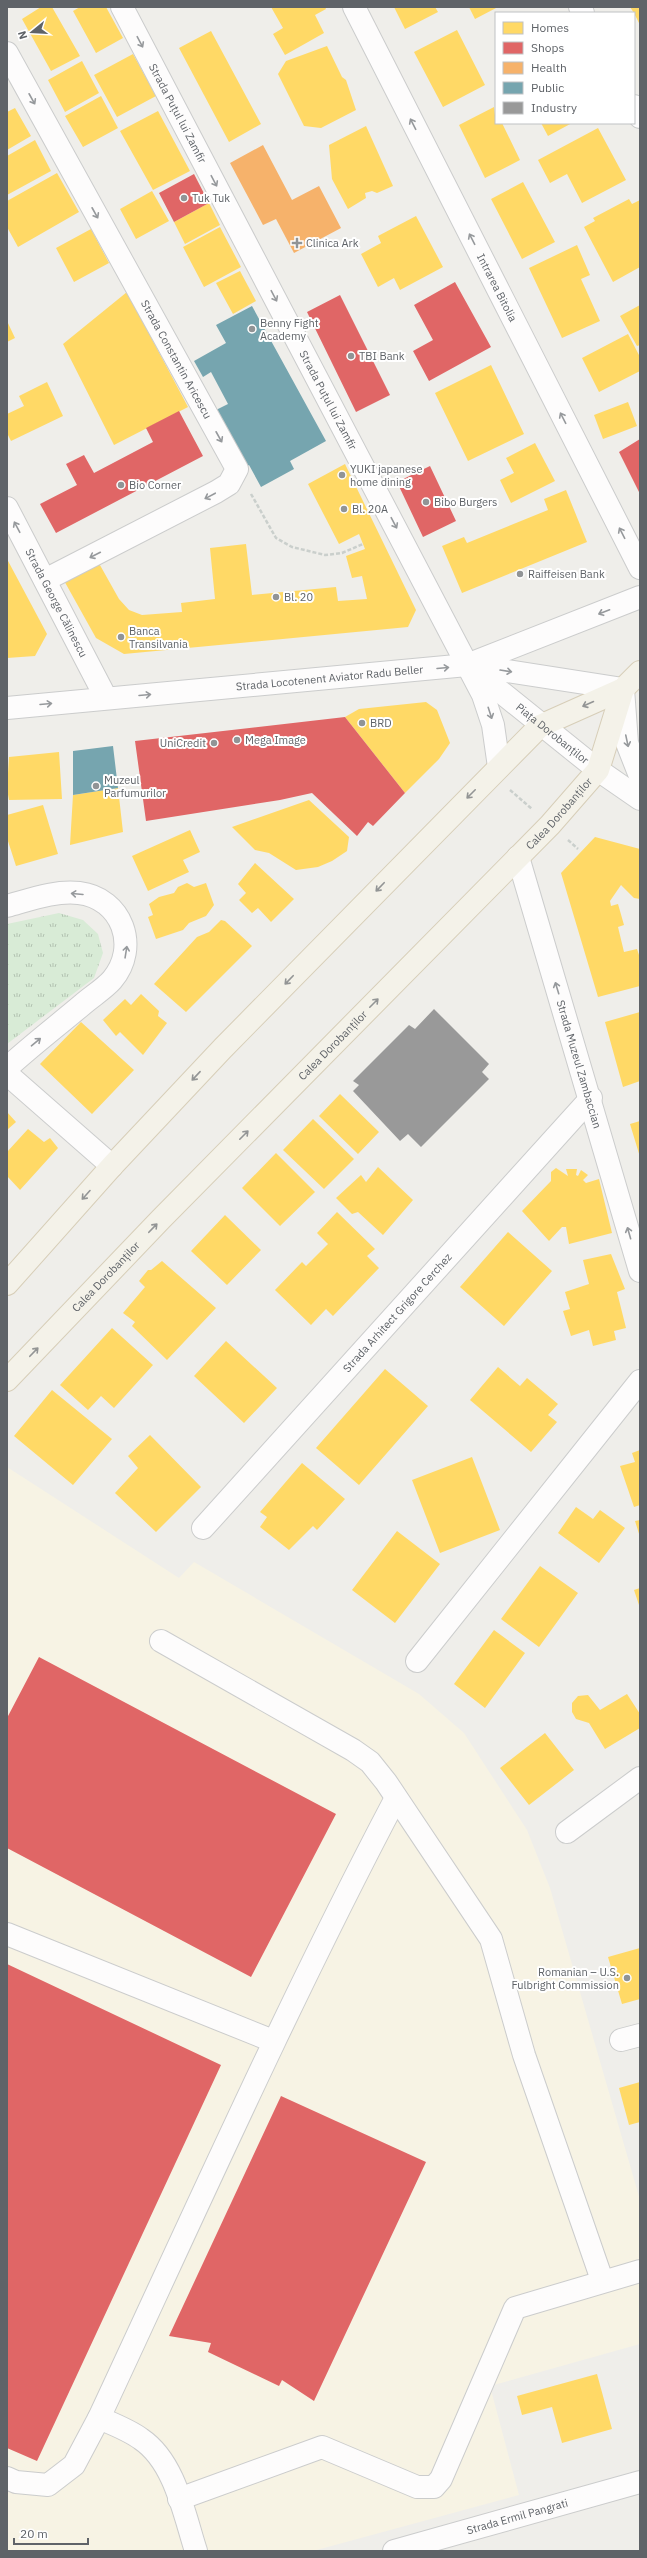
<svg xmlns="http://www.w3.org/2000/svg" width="647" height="2558" viewBox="0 0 647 2558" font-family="'IBM Plex Sans',sans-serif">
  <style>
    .commercial { fill: #f7f3e4 }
    .park { fill: url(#park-tufts) }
    .homes { fill: #ffd966 }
    .shops { fill: #e06666 }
    .health { fill: #f6b26b }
    .public { fill: #76a5af }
    .industry { fill: #999 }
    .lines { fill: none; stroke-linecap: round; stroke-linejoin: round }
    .minor-casing { stroke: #cbcccc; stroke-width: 24 }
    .major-casing { stroke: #d7ceb8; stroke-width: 24 }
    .path { stroke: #cacfcc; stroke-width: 2.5; stroke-dasharray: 4 2; stroke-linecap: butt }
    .minor { stroke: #fdfcfc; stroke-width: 22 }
    .major { stroke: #f4f2e9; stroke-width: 22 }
    .oneway { stroke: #96999c }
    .oneway2 { stroke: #939595 }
    .poi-dot { fill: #919496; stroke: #fff; stroke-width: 1.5 }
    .labels { text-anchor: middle; stroke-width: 4; stroke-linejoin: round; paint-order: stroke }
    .street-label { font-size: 11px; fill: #5f6368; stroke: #fff }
    .poi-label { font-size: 11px; fill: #5f6368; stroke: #fff; text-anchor: start }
  </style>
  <defs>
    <pattern id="park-tufts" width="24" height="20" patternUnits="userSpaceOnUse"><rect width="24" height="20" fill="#d8ebd6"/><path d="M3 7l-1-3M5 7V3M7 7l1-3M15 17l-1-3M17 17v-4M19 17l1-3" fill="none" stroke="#b2c2b1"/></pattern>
  </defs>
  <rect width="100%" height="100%" fill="#efeeea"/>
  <path class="commercial" d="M7 1467 179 1578 194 1562 419 1694 464 1733 527 1830 550 1888 640 2200V2344L490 2386 519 2495 313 2551H7Z"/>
  <path class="park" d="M59 913 83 920 98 934 103 953 94 978 7 1044V924Z"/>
  <path class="homes" d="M41 7H52L80 56 51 71 22 19Z
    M80 7H106L123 38 96 53 73 11Z
    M271 7H325L326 9 315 15 324 33 285 55 273 34 283 28Z
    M394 7H435L438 12 405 29Z
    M469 7H498L475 19Z
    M630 7H640V25L634 13Z
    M457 30 485 85 443 107 414 52Z
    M211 31 261 124 229 142 179 48Z
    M327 46 342 77 346 80 356 110 321 128 304 126 278 74 286 61Z
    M133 54 156 96 117 117 94 75Z
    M82 61 99 93 65 112 48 80Z
    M101 96 118 128 83 147 65 116Z
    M494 107 496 123H502L520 160 485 178 459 125Z
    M15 108 31 136 7 150V112Z
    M158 111 190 171 153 190 120 131Z
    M541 123H572L548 136Z
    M366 126 393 186 377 193 372 191 365 193 366 198 348 209 332 179 329 145Z
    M598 128 626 180 582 203 567 174 550 183 538 160Z
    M35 140 51 171 7 195V156Z
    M57 173 79 212 18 247 7 227V201Z
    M523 182 555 242 522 259 491 199Z
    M152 191 169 221 136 239 120 209Z
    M629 199 632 204 640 200V267L613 282 584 227 595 221 593 218Z
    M209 203 220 225 185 244 174 222Z
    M416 216 443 267 400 290 394 278 378 287 361 254 381 243 378 236Z
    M220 227 241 267 204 287 183 247Z
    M91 229 109 263 74 282 56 248Z
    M577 245 590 275 581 279 600 321 562 338 529 268Z
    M240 271 256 301 233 314 216 283Z
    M127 292 188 407 114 445 63 344Z
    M640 305V345L637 346 620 316Z
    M7 321 15 338 7 342Z
    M628 334 640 357V371L599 392 582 358Z
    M491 365 524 434 468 461 435 393Z
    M47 382 63 416 11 441 7 433V414L24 406 19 396Z
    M628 402 637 426 603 439 594 415Z
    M535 443 555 481 511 503 500 480 514 473 506 458Z
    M345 464 416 610 408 627 124 654 96 638 62 577 96 558 119 599 129 610 142 615 182 612 181 603 215 599 210 548 246 544 252 595 336 587 338 601 367 599 362 576 352 578 346 556 365 549 359 534 339 544 308 484Z
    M566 490 587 542 462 593 442 546 464 537 467 543 548 510 544 499Z
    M7 559 47 634 35 656 7 658Z
    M426 702 437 710 450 743 439 759 405 793 345 717 359 709Z
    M59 752 62 799 9 800 7 789 9 757Z
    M118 788 123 832 70 845 73 795Z
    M309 800 349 837 347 851 332 861 318 867 296 870 269 853 255 850 232 827Z
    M43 805 58 854 16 866 7 838V815Z
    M190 830 200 852 183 860 189 872 148 891 132 856Z
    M595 837 640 849V899L634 898 621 885 610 901 611 906 618 904 624 925 618 927 624 952 637 949 640 958V986L598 997 561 873Z
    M255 863 294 899 271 922 258 908 252 913 239 900 246 893 238 884Z
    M187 883 194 887 206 883 214 905 206 916 189 923 183 930 156 939 148 917 153 915 149 904 159 897 174 893 178 887Z
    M221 920 225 921 252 946 186 1012 154 984 197 937 209 932Z
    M141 994 159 1011 158 1016 167 1023 143 1055 120 1032 116 1036 103 1020 125 999 131 1005Z
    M640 1012V1081L623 1087 605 1022Z
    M81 1022 134 1070 92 1114 40 1064Z
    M340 1094 379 1132 358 1154 319 1116Z
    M7 1112 16 1122 7 1130Z
    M313 1119 354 1159 324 1189 283 1150Z
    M640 1121V1157L630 1124Z
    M28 1129 44 1142 50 1138 58 1148 20 1190 7 1176V1152Z
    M276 1153 315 1192 280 1226 242 1188Z
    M378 1167 413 1200 383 1235 358 1212 352 1214 336 1198 361 1175 366 1182Z
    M556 1168 568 1176 566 1169H577L576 1175 578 1176 581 1170 588 1175 583 1180 586 1183 599 1179 612 1233 569 1244 566 1227H562L549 1241 522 1211 551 1181V1172Z
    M337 1212 375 1249 367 1256 379 1268 333 1316 326 1309 311 1325 275 1290 302 1262 306 1266 328 1244 317 1233Z
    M225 1215 261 1250 227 1285 191 1251Z
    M508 1232 552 1271 504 1326 460 1287Z
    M611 1254 625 1289 617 1292 626 1328 614 1331 616 1340 593 1346 589 1330 571 1336 563 1311 570 1309 565 1292 589 1284 583 1260Z
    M162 1261 216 1308 167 1360 132 1326 135 1322 123 1313 145 1287 139 1281 148 1270H151Z
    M112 1328 153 1365 114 1408 101 1396 88 1410 60 1385Z
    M226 1341 277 1388 244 1423 194 1376Z
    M498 1367 520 1386 527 1378 558 1404 548 1415 557 1422 531 1452 470 1400Z
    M385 1369 428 1406 359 1485 316 1448Z
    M52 1390 112 1439 73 1485 14 1436Z
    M150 1435 201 1487 156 1532 115 1493 138 1468 128 1456Z
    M640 1450V1505L634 1507 620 1466 635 1462 632 1453Z
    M472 1457 500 1530 440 1553 412 1480Z
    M302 1463 345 1499 317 1530 313 1526 289 1550 260 1527 267 1517 260 1512Z
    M576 1507 593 1519 600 1510 625 1528 599 1563 558 1533Z
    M640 1520V1537L635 1521Z
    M397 1531 440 1564 395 1623 352 1590Z
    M540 1566 578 1593 539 1647 501 1619Z
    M640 1588V1608L634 1590Z
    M494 1630 525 1653 485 1708 454 1684Z
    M627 1694 640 1714V1728L605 1749 589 1723 576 1719 572 1712V1703L578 1696 588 1695 600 1710Z
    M545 1733 574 1770 529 1805 500 1768Z
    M640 1948V1999L622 2004 608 1957Z
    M640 2082V2122L629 2125 619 2088Z
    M597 2374 612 2429 562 2443 552 2407 522 2415 517 2396Z"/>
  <path class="shops" d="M194 174 209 203 174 222 159 193Z
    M455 282 491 347 429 381 413 351 433 340 414 305Z
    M340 295 390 395 356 412 307 312Z
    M179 411 203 456 56 533 40 504 77 485 66 464 84 455 94 473 153 442 146 428Z
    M640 439V494L619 452Z
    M430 466 456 521 423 537 397 482Z
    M345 717 405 793 373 826 368 822 357 836 312 793 280 800 146 821 135 741Z
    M39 1657 336 1814 251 1977 7 1848V1718Z
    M7 1964 221 2065 37 2461 7 2448Z
    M281 2096 426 2162 314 2401 282 2380 279 2386 208 2352 211 2343 169 2336Z"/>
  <path class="health" d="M263 145 292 200 319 186 341 228 294 253 276 219 263 225 230 163Z"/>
  <path class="public" d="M252 306 326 441 290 461 294 469 261 487 249 465 243 469 212 412 228 404 211 372 203 377 194 361 226 343 216 325Z
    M113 746 118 788 73 795V751Z"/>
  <path class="industry" d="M434 1009 489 1064 482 1072 489 1079 421 1147 408 1134 400 1141 353 1091 359 1085 353 1081 409 1025 415 1029Z"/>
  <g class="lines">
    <g class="minor-casing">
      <g id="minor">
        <path id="s1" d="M122 7 483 695 493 725 499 767"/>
        <path id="s2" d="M354 7 640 568"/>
        <path d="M580 7 583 13"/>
        <path id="s3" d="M7 53 237 469 229 484 216 492 45 580"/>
        <path d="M634 106 640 117"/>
        <path id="s4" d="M7 508 106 698"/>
        <path d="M468 665 623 689 627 743 640 776"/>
        <path id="s5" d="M476 672 598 770 640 799"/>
        <path id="s6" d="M7 708 467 665 640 597"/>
        <path id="s7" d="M518 857 640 1271"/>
        <path d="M7 906C29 900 56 890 79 893 122 898 140 947 112 980 104 989 91 997 82 1005 57 1026 31 1046 7 1068"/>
        <path d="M7 1074 112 1166"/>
        <path id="s8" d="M203 1528 591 1098"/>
        <path d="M161 1641 353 1750 370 1762 386 1782 491 1939 524 2055 602 2280"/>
        <path d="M417 1661 640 1381"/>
        <path d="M567 1832 640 1778"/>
        <path d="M7 1934 273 2041"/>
        <path d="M621 2040 640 2035"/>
        <path d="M99 2418C113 2424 129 2430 141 2439 175 2462 184 2514 196 2551"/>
        <path d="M7 2478 16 2482 48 2485 74 2465 99 2418C196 2210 289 2001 396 1798"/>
        <path d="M179 2499 322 2447 417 2487H434L441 2479 515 2308 640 2271"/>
        <path id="s9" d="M394 2551 640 2482"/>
      </g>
    </g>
    <g class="major-casing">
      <g id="major">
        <path d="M7 1284 112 1166 223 1048 540 726 623 689 640 672"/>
        <path id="s10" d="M7 1380 161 1219 550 825 598 770 623 689"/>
      </g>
    </g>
    <path class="path" d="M251 494 276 538 292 547 325 555 342 553 363 544
      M510 790 532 809
      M568 840 578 849"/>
    <use href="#minor" class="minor"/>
    <use href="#major" class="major"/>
  </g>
  <defs><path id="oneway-shaft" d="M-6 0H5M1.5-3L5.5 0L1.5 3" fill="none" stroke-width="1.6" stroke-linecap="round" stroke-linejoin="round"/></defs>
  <g class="oneway">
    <use href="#oneway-shaft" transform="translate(140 42) rotate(62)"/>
    <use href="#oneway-shaft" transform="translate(32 99) rotate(61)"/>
    <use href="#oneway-shaft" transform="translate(413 124) rotate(-117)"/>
    <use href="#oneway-shaft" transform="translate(214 181) rotate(62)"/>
    <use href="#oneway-shaft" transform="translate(95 213) rotate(61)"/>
    <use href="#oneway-shaft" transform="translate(472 239) rotate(-117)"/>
    <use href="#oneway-shaft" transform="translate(274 296) rotate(62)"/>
    <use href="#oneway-shaft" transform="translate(563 418) rotate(-117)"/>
    <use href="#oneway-shaft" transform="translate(219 437) rotate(61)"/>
    <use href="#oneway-shaft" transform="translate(210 496) rotate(152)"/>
    <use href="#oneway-shaft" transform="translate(394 523) rotate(62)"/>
    <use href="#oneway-shaft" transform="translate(17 527) rotate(-118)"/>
    <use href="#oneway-shaft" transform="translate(622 533) rotate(-117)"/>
    <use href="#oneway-shaft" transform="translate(95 555) rotate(153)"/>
    <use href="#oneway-shaft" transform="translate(604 612) rotate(159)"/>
    <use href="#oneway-shaft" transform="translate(443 668) rotate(-5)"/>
    <use href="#oneway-shaft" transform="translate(506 671) rotate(9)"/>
    <use href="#oneway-shaft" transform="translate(145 695) rotate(-5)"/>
    <use href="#oneway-shaft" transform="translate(46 704) rotate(-5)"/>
    <use href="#oneway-shaft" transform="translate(490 713) rotate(72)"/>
    <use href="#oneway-shaft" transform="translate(627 741) rotate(78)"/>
    <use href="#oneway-shaft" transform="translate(77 894) rotate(-175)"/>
    <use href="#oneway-shaft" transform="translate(126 952) rotate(-81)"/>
    <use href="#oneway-shaft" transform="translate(557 988) rotate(-107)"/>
    <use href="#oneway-shaft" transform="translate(36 1042) rotate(-40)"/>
    <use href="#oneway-shaft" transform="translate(629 1233) rotate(-106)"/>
  </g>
  <g class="oneway2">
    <use href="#oneway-shaft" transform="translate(588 704) rotate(156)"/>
    <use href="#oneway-shaft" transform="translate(471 794) rotate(135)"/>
    <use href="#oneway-shaft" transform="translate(380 887) rotate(134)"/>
    <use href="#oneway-shaft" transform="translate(289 980) rotate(134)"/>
    <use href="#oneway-shaft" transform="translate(374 1003) rotate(-45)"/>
    <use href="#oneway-shaft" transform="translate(196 1076) rotate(133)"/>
    <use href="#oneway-shaft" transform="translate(244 1135) rotate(-45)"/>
    <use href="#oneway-shaft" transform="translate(86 1195) rotate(132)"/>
    <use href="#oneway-shaft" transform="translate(153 1228) rotate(-46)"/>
    <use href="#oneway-shaft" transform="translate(34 1352) rotate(-46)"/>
  </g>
  <g class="poi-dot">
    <circle cx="184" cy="198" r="4"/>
    <path d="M295 237h4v4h4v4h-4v4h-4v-4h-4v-4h4z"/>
    <circle cx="252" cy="329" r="4"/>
    <circle cx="351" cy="356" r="4"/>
    <circle cx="342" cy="475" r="4"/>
    <circle cx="121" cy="485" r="4"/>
    <circle cx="426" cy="502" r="4"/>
    <circle cx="344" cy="509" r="4"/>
    <circle cx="520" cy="574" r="4"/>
    <circle cx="276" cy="597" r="4"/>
    <circle cx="121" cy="637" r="4"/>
    <circle cx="362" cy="723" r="4"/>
    <circle cx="237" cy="740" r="4"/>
    <circle cx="214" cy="743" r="4"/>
    <circle cx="96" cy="786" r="4"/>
    <circle cx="627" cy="1978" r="4"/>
  </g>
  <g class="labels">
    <g class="street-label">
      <text dy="4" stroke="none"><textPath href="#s1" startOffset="120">Strada Puțul lui Zamfir</textPath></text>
      <text dy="4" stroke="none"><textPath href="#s2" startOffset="315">Intrarea Bitolia</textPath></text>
      <text dy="4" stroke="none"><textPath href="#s3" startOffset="350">Strada Constantin Aricescu</textPath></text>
      <text dy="4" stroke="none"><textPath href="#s1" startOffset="444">Strada Puțul lui Zamfir</textPath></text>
      <text dy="4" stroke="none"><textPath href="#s4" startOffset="107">Strada George Călinescu</textPath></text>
      <text dy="4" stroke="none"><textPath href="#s6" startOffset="324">Strada Locotenent Aviator Radu Beller</textPath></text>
      <text dy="4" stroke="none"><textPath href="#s5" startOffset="98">Piața Dorobanților</textPath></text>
      <text dy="4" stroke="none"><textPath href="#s10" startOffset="791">Calea Dorobanților</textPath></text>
      <text dy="4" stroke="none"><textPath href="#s10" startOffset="467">Calea Dorobanților</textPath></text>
      <text dy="4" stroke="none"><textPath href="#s7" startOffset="216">Strada Muzeul Zambaccian</textPath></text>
      <text dy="4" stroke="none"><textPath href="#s10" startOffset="143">Calea Dorobanților</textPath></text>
      <text dy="4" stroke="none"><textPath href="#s8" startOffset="290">Strada Arhitect Grigore Cerchez</textPath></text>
      <text dy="4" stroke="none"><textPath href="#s9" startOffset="128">Strada Ermil Pangrati</textPath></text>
    </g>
    <g class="poi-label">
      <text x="192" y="202">Tuk Tuk</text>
      <text x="306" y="247">Clinica Ark</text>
      <text x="260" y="327">Benny Fight<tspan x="260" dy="13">Academy</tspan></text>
      <text x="359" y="360">TBI Bank</text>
      <text x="350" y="473">YUKI japanese<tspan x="350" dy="13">home dining</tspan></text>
      <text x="129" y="489">Bio Corner</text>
      <text x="434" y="506">Bibo Burgers</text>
      <text x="352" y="513">Bl. 20A</text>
      <text x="528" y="578">Raiffeisen Bank</text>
      <text x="284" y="601">Bl. 20</text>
      <text x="129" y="635">Banca<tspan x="129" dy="13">Transilvania</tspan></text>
      <text x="370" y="727">BRD</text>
      <text x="245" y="744">Mega Image</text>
      <text x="206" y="747" text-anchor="end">UniCredit</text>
      <text x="104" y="784">Muzeul<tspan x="104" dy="13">Parfumurilor</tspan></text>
      <text x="619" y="1976" text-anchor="end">Romanian – U.S.<tspan x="619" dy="13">Fulbright Commission</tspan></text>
    </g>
  </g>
  <rect width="647" height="2558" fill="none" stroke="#5f6368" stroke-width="16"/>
  <rect x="495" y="12" width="140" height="112" fill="#ffffff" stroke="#bfc1c3"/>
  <rect x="503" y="22" width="20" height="12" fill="#ffd966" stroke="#bfc1c3"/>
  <text x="531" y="32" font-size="12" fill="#5f6368">Homes</text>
  <rect x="503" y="42" width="20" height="12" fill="#e06666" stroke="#bfc1c3"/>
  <text x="531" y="52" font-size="12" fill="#5f6368">Shops</text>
  <rect x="503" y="62" width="20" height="12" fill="#f6b26b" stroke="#bfc1c3"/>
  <text x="531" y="72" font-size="12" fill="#5f6368">Health</text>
  <rect x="503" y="82" width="20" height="12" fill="#76a5af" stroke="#bfc1c3"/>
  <text x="531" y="92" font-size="12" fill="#5f6368">Public</text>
  <rect x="503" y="102" width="20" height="12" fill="#999999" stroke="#bfc1c3"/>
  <text x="531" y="112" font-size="12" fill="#5f6368">Industry</text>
  <g transform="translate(32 32) rotate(252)" stroke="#ffffff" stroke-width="3" paint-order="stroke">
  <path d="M0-3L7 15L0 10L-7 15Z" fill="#5f6368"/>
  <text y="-6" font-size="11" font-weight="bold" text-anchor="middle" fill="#5f6368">N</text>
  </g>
  <path d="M14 2538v6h74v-6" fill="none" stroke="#5f6368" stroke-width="2"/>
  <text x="20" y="2538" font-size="12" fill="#5f6368" stroke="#ffffff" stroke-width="3" paint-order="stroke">20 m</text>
</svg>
